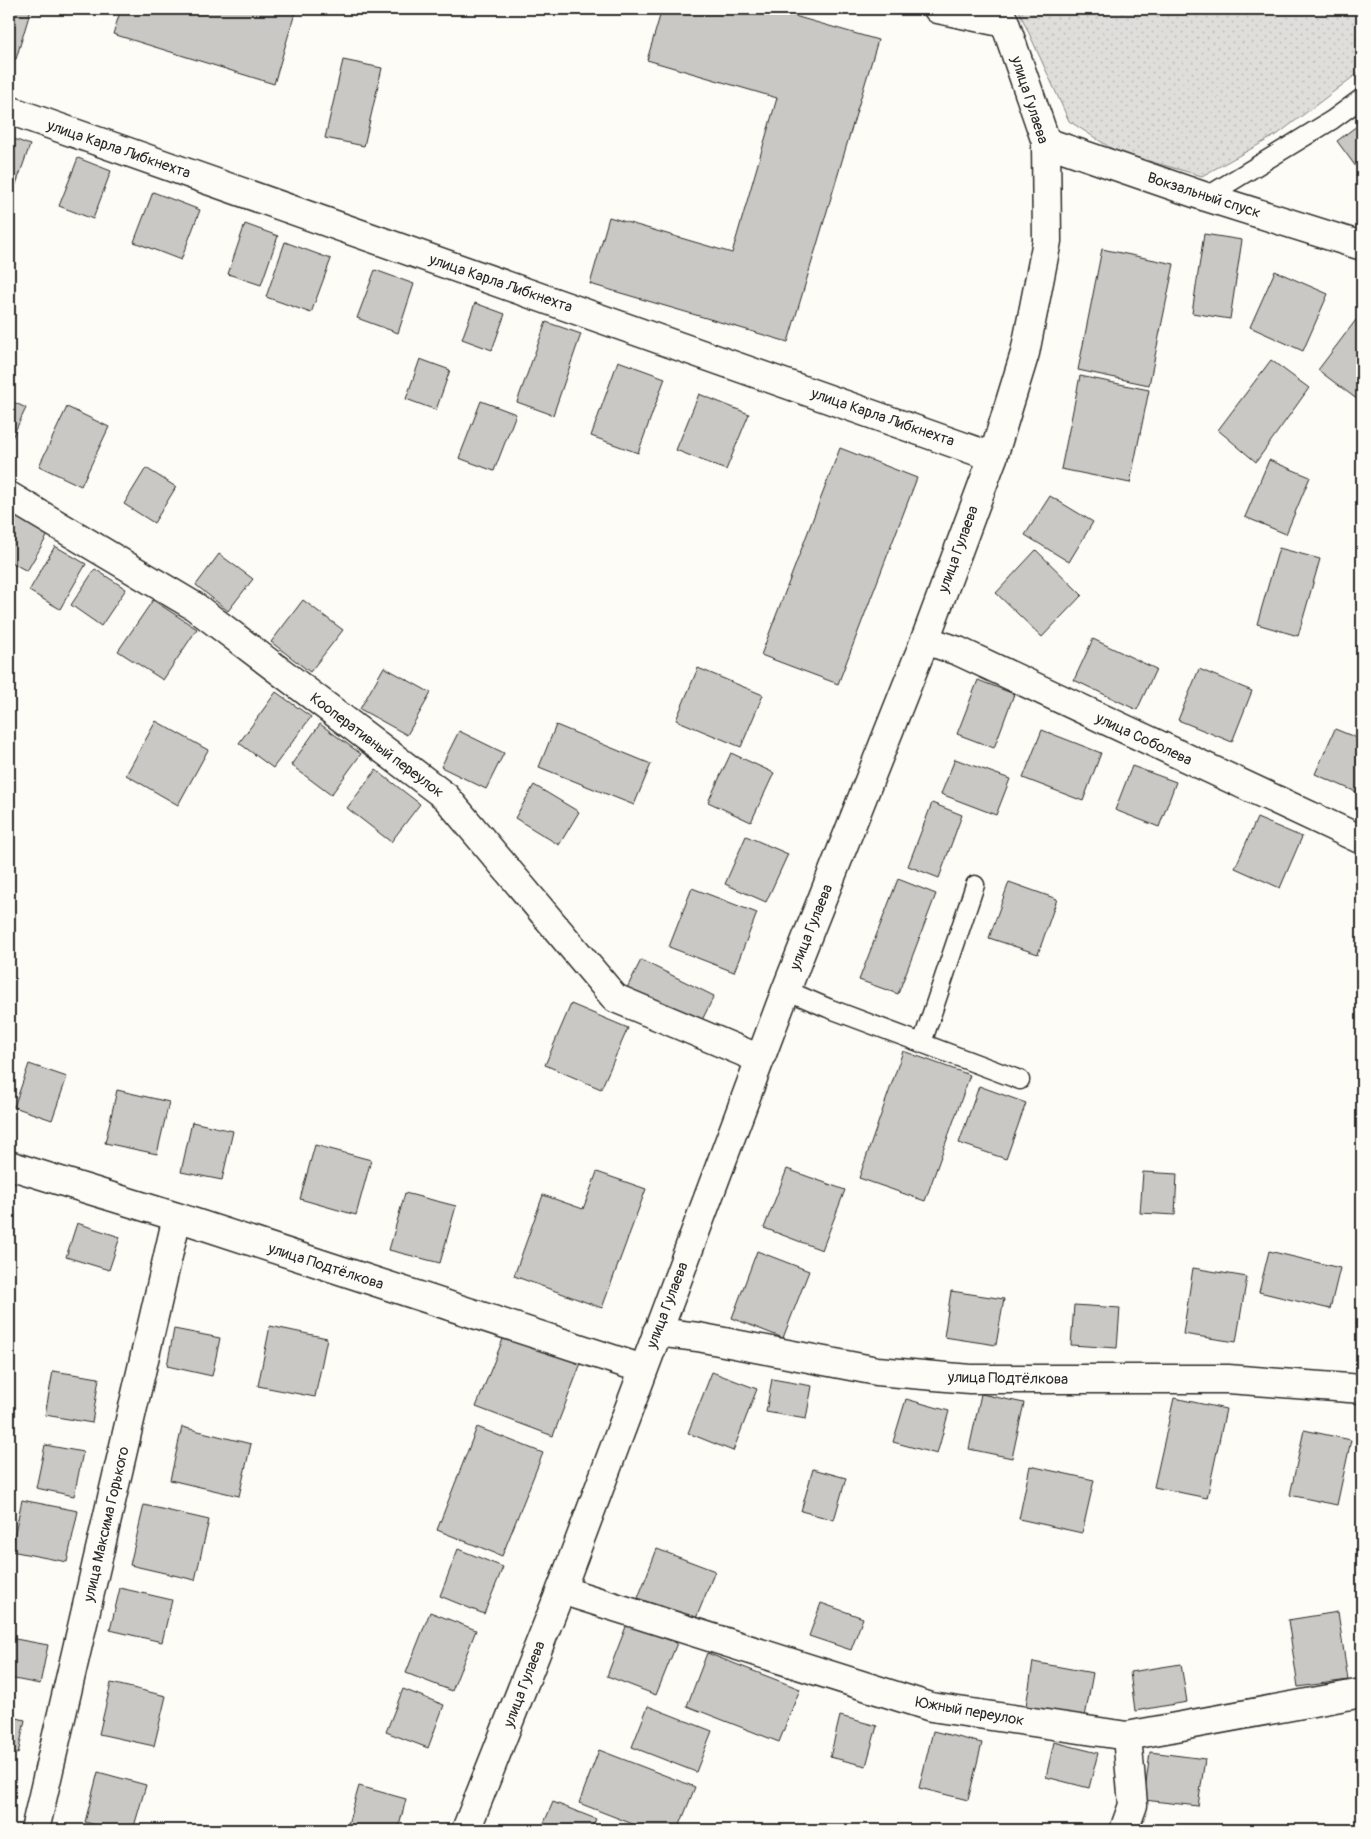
<svg xmlns="http://www.w3.org/2000/svg" width="1371" height="1839" viewBox="0 0 1371 1839" font-family="Pangolin,sans-serif">
  <style>
    .grass { fill: url(#grass-dots); stroke: #858482 }
    .building { fill: #c9c8c4; stroke: #2b2b2b }
    .lines { fill: none; stroke-linecap: round; stroke-linejoin: round }
    .service-casing { stroke: #2b2b2b; stroke-width: 21 }
    .minor-casing { stroke: #2b2b2b; stroke-width: 31 }
    .tertiary-casing { stroke: #2b2b2b; stroke-width: 31 }
    .secondary-casing { stroke: #2b2b2b; stroke-width: 31 }
    .service { stroke: #fdfcf7; stroke-width: 18 }
    .minor { stroke: #fdfcf7; stroke-width: 28 }
    .tertiary { stroke: #fdfcf7; stroke-width: 28 }
    .secondary { stroke: #fdfcf7; stroke-width: 28 }
    .labels { text-anchor: middle; stroke-width: 4; stroke-linejoin: round; paint-order: stroke }
    .street-label { font-size: 15px; fill: #2b2b2b; stroke: #fdfcf7 }
  </style>
  <defs>
    <pattern id="grass-dots" width="8" height="8" patternUnits="userSpaceOnUse" patternTransform="scale(1.25)"><rect width="8" height="8" fill="#dfdeda"/><path d="M2 2h.1M6 6h.1" fill="none" stroke="#c0bfbb" stroke-width="1.8" stroke-linecap="round"/></pattern>
  </defs>
  <rect width="100%" height="100%" fill="#fdfcf7"/>
  <filter id="ink" filterUnits="userSpaceOnUse"><feTurbulence type="fractalNoise" baseFrequency=".02" numOctaves="2"/><feDisplacementMap in="SourceGraphic" scale="10" xChannelSelector="R" yChannelSelector="G"/><feConvolveMatrix kernelMatrix="1 2 1 2 8 2 1 2 1" color-interpolation-filters="sRGB"/></filter>
  <g filter="url(#ink)">
    <path class="grass" d="M1018 9H1362V70L1278 134 1202 176 1117 152 1069 121Z"/>
    <path class="building" d="M9 9H31L16 59 9 57Z
      M121 9H280L295 13 274 84 113 34Z
      M662 9H770L878 40 788 342 590 284 609 217 732 253 777 98 647 60Z
      M343 60 382 68 364 146 325 138Z
      M1362 122V175L1337 141Z
      M9 137 30 145 14 190 9 188Z
      M78 158 111 171 93 219 59 206Z
      M153 192 200 210 181 260 134 242Z
      M245 224 278 236 261 285 228 274Z
      M1204 234 1242 240 1230 319 1192 313Z
      M285 242 331 259 311 313 266 297Z
      M1102 249 1174 264 1149 385 1078 370Z
      M375 270 414 284 398 333 357 318Z
      M1275 271 1328 294 1303 351 1250 327Z
      M475 303 505 314 492 350 462 339Z
      M1362 312V403L1318 370Z
      M546 322 581 334 553 415 517 402Z
      M420 359 450 370 436 410 406 399Z
      M1271 360 1309 388 1256 462 1218 430Z
      M618 361 665 378 638 453 591 436Z
      M1080 376 1149 390 1130 483 1061 469Z
      M699 394 749 414 726 470 676 450Z
      M9 400 26 408 9 444Z
      M481 401 516 414 494 471 459 458Z
      M67 407 109 427 81 486 39 466Z
      M840 448 917 478 838 684 761 655Z
      M1269 460 1310 477 1286 534 1245 517Z
      M146 468 176 487 154 523 124 504Z
      M1050 496 1093 522 1069 562 1025 535Z
      M11 511 49 533 27 571 9 561V515Z
      M55 546 86 564 60 609 29 591Z
      M1279 548 1320 559 1298 636 1257 624Z
      M1036 550 1082 595 1042 637 996 593Z
      M219 554 253 579 228 611 196 585Z
      M95 569 126 589 101 626 71 605Z
      M153 600 197 629 163 680 118 651Z
      M303 600 343 630 310 672 271 642Z
      M1093 639 1156 669 1137 710 1074 680Z
      M384 667 431 693 407 735 360 709Z
      M698 668 763 695 741 747 676 720Z
      M1199 669 1252 691 1232 742 1178 720Z
      M978 680 1014 694 994 748 957 734Z
      M276 692 311 717 273 768 239 743Z
      M156 721 208 750 178 805 126 775Z
      M320 724 361 754 331 795 291 765Z
      M556 725 651 764 634 805 539 767Z
      M1335 729 1362 740V790L1361 794 1315 774Z
      M1042 730 1101 753 1083 801 1023 778Z
      M459 731 504 753 486 789 441 767Z
      M731 753 774 773 751 822 708 802Z
      M955 759 1010 779 996 815 941 794Z
      M1132 766 1176 782 1159 827 1115 810Z
      M376 770 420 804 391 842 347 808Z
      M534 785 579 812 559 845 515 818Z
      M932 803 962 815 939 878 908 866Z
      M1257 818 1302 837 1280 888 1235 868Z
      M746 836 788 854 766 902 725 884Z
      M898 879 936 894 898 994 859 980Z
      M1009 882 1057 899 1038 954 989 938Z
      M692 888 757 913 734 972 669 947Z
      M641 960 714 996 699 1026 626 990Z
      M571 1004 628 1028 601 1089 545 1065Z
      M903 1051 970 1075 925 1201 859 1178Z
      M29 1064 67 1077 52 1120 14 1107Z
      M979 1086 1026 1103 1006 1159 959 1143Z
      M117 1090 169 1102 157 1154 105 1143Z
      M192 1122 233 1131 222 1180 181 1172Z
      M315 1145 371 1160 356 1215 300 1199Z
      M787 1169 845 1190 822 1250 764 1228Z
      M597 1172 646 1189 602 1308 514 1276 543 1195 583 1209Z
      M1143 1172 1177 1174 1175 1215 1140 1213Z
      M405 1193 456 1206 440 1263 389 1250Z
      M77 1223 120 1237 109 1270 66 1257Z
      M757 1251 809 1271 783 1338 732 1318Z
      M1269 1251 1340 1268 1330 1309 1259 1292Z
      M1193 1268 1247 1277 1236 1342 1183 1334Z
      M951 1291 1004 1299 996 1345 944 1337Z
      M1074 1305 1120 1308 1117 1348 1071 1345Z
      M270 1326 327 1338 315 1397 258 1386Z
      M174 1329 220 1338 212 1376 167 1366Z
      M505 1334 581 1363 553 1436 476 1407Z
      M53 1371 99 1378 92 1423 45 1415Z
      M712 1372 757 1389 733 1451 688 1433Z
      M772 1379 812 1386 806 1419 766 1412Z
      M981 1394 1024 1403 1012 1458 969 1449Z
      M1174 1398 1226 1409 1207 1498 1154 1487Z
      M906 1399 949 1411 937 1454 893 1442Z
      M182 1427 251 1444 239 1496 170 1480Z
      M477 1427 543 1453 502 1556 437 1530Z
      M1304 1430 1351 1440 1337 1505 1290 1495Z
      M45 1445 83 1452 74 1496 36 1488Z
      M1030 1466 1094 1480 1082 1533 1019 1519Z
      M813 1469 846 1478 834 1520 801 1511Z
      M22 1500 78 1511 67 1562 11 1551Z
      M144 1505 209 1520 195 1580 130 1565Z
      M458 1549 503 1567 484 1614 440 1596Z
      M657 1549 715 1571 695 1621 638 1598Z
      M120 1588 172 1600 162 1642 110 1630Z
      M821 1603 863 1618 851 1650 809 1636Z
      M430 1612 476 1630 452 1691 406 1673Z
      M1338 1612 1348 1680 1298 1687 1288 1620Z
      M627 1624 677 1643 656 1695 607 1676Z
      M10 1638 48 1645 40 1684 9 1678Z
      M707 1653 800 1689 779 1742 687 1706Z
      M1033 1662 1093 1673 1085 1717 1026 1706Z
      M1181 1664 1187 1702 1135 1711 1130 1672Z
      M111 1683 166 1696 154 1746 99 1734Z
      M403 1689 444 1705 428 1748 386 1732Z
      M648 1706 712 1731 696 1772 632 1747Z
      M9 1716 25 1720 18 1754 9 1752Z
      M840 1716 877 1726 866 1766 830 1757Z
      M933 1731 982 1743 968 1800 919 1788Z
      M1054 1742 1098 1753 1089 1788 1046 1777Z
      M599 1750 695 1787 678 1830H648L579 1803Z
      M1150 1752 1205 1759 1198 1806 1144 1800Z
      M98 1772 146 1785 133 1830H114L85 1822Z
      M359 1786 406 1799 398 1830H370L348 1824Z
      M553 1802 596 1819 591 1830H541Z"/>
    <g class="lines">
      <g class="service-casing">
        <path id="service" d="M1206 197 1332 120 1362 98
          M786 990 828 1008 1020 1080
          M922 1043 975 885"/>
      </g>
      <g class="minor-casing">
        <path id="minor" d="M938 9 1005 23
          M9 110 993 457
          M9 496 194 606 446 797 615 998 760 1059
          M925 640 958 651 1362 840
          M9 1165 177 1217 643 1369
          M657 1332 698 1337 877 1371 970 1379H1228L1362 1389
          M561 1590 931 1707 1127 1736 1362 1693
          M35 1830 177 1217
          M1124 1830 1133 1805 1127 1736"/>
      </g>
      <g class="tertiary-casing">
        <path id="tertiary" d="M1046 142 1206 197 1362 246"/>
      </g>
      <g class="secondary-casing">
        <path id="secondary" d="M466 1830 561 1590 786 990 925 640 993 457 1025 353 1047 241 1046 142 1005 23 998 9"/>
      </g>
      <use href="#service" class="service"/>
      <use href="#minor" class="minor"/>
      <use href="#tertiary" class="tertiary"/>
      <use href="#secondary" class="secondary"/>
    </g>
  </g>
  <g class="labels">
    <g class="street-label">
      <text transform="translate(1030 100) rotate(72)" y="5">улица Гулаева</text>
      <text transform="translate(119 149) rotate(19)" y="5">улица Карла Либкнехта</text>
      <text transform="translate(1204 195) rotate(18)" y="5">Вокзальный спуск</text>
      <text transform="translate(501 283) rotate(19)" y="5">улица Карла Либкнехта</text>
      <text transform="translate(883 417) rotate(19)" y="5">улица Карла Либкнехта</text>
      <text transform="translate(958 549) rotate(-70)" y="5">улица Гулаева</text>
      <text transform="translate(1144 739) rotate(25)" y="5">улица Соболева</text>
      <text transform="translate(377 745) rotate(37)" y="5">Кооперативный переулок</text>
      <text transform="translate(811 927) rotate(-68)" y="5">улица Гулаева</text>
      <text transform="translate(326 1266) rotate(18)" y="5">улица Подтёлкова</text>
      <text transform="translate(667 1305) rotate(-69)" y="5">улица Гулаева</text>
      <text transform="translate(1008 1378) rotate(1)" y="5">улица Подтёлкова</text>
      <text transform="translate(106 1524) rotate(-77)" y="5">улица Максима Горького</text>
      <text transform="translate(524 1684) rotate(-69)" y="5">улица Гулаева</text>
      <text transform="translate(970 1711) rotate(10)" y="5">Южный переулок</text>
    </g>
  </g>
  <rect width="1371" height="1839" fill="none" stroke="#fdfcf7" stroke-width="30"/>
  <rect x="15" y="15" width="1341" height="1809" fill="none" stroke="#2b2b2b" stroke-width="2" filter="url(#ink)"/>
</svg>
